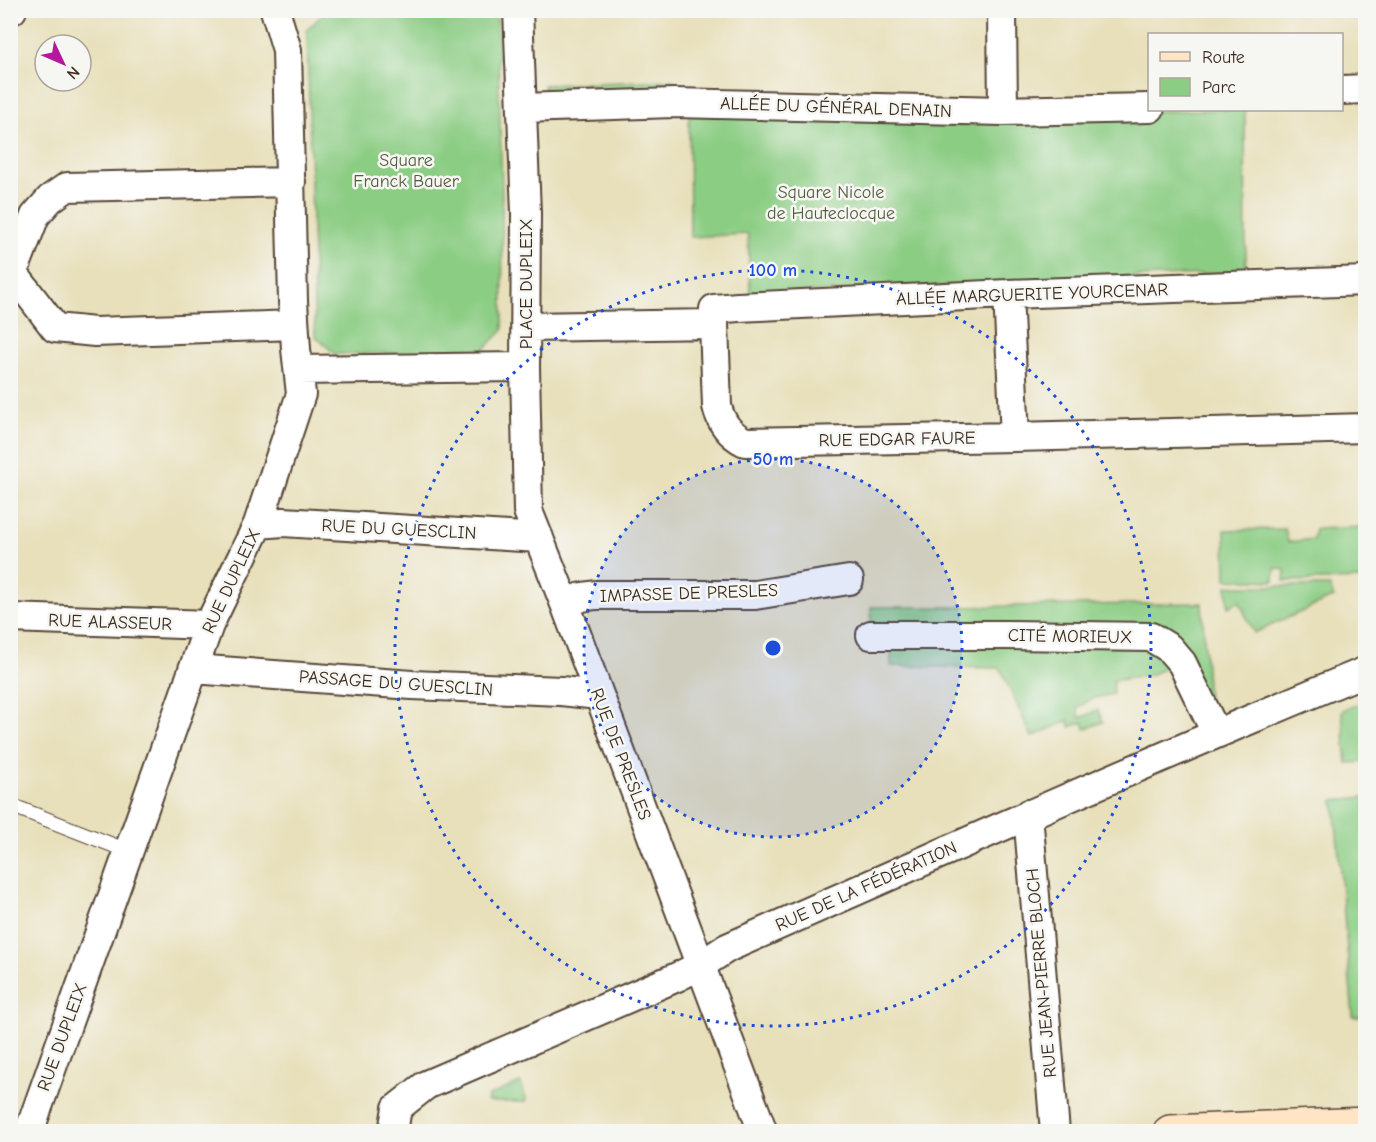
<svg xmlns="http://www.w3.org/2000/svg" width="1376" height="1142" viewBox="0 0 1376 1142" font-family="'Comic Neue',sans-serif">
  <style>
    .grass { fill: url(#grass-tufts); stroke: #647c51; stroke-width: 1.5 }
    .green { fill: #8ccd84; stroke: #647c51; stroke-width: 1.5 }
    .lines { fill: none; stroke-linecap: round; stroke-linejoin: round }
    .lane-casing { stroke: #554536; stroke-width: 16 }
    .street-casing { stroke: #554536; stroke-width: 32 }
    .secondary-casing { stroke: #554536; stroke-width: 36 }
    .lane { stroke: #fff; stroke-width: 14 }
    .street { stroke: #fff; stroke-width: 28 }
    .secondary { stroke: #ffe4c6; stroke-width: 33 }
    .ring { fill: none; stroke: #1d4ed8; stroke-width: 3; stroke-dasharray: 3 6 }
    .labels { text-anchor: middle; stroke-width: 5; stroke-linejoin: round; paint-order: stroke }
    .street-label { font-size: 18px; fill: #3b2a1e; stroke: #f6f6f2 }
    .park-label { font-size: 18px; fill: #535b3d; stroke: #f6f6f2 }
    .centre { fill: #1d4ed8; stroke: #f6f6f2; stroke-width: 3 }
    .ring-label { font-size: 18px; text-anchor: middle; font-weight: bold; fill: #1d4ed8; stroke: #f6f6f2; stroke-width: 5; stroke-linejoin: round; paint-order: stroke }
  </style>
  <defs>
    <pattern id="grass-tufts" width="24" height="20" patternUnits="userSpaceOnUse" patternTransform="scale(1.5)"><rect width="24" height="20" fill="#8ccd84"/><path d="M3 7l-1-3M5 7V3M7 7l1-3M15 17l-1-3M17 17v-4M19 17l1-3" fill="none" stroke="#7ab072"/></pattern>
  </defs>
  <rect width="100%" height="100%" fill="#f6f6f2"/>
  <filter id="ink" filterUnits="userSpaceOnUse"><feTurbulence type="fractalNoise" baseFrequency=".0167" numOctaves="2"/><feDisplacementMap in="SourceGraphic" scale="12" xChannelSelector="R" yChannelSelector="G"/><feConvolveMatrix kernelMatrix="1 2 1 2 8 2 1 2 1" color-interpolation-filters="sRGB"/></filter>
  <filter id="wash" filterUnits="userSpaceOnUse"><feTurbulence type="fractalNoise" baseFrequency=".008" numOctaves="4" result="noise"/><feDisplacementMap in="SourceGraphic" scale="24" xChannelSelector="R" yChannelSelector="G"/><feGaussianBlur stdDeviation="1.35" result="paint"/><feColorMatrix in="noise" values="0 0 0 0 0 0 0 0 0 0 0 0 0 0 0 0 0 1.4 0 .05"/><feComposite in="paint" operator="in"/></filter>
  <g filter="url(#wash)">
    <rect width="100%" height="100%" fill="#e8e0bb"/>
    <path class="grass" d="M519 1083 521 1084 526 1099 525 1102H488L487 1101 489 1096Z"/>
    <path class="green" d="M490 11 497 19 502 188 503 330 482 352 335 354 315 336 307 30 326 11Z
      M673 80 674 103 546 107 544 85Z
      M1212 110H1245L1246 272 750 295 748 234 690 237 689 115H983Z
      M1365 527V579L1284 581 1285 570 1275 568 1274 581 1226 579 1225 530 1285 529 1288 542 1313 539 1315 529Z
      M1227 586H1329L1334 597 1254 633 1239 601 1228 607Z
      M1202 603 1208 702 1175 664 1150 675 1113 681V694L1091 699 1077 708 1080 718 1098 710 1103 722 1085 729 1083 722 1070 727 1069 720 1032 737 1000 668 891 666V639L871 632V607H959Z
      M1361 703 1364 704 1365 762 1347 763 1342 712 1343 710Z
      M1365 797V1017H1353L1334 800Z"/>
  </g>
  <g filter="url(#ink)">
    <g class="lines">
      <g class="lane-casing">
        <path id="lane" d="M10 805 128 851"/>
      </g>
      <g class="street-casing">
        <path id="street" d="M1002 10 1003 111
          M10 11 12 10
          M1342 90 1366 89
          M522 108 674 103 1003 111 1150 108
          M13 273 35 216 50 199 67 187 291 182
          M13 273 55 328 95 332 294 325
          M1008 294 1015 437
          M714 324V309L738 307 1008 294 1366 281
          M526 327 714 324 717 406C721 423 729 434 745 442L1015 437 1366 428
          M525 367 528 511 565 604 763 1132
          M299 370 525 367 526 213 518 10
          M258 524 283 522 539 538
          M565 604 582 597 596 595H755L849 580
          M10 618 209 625
          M871 635H1005L1151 637 1169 648 1182 663 1216 733
          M193 669 412 685 561 691 599 695
          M1028 814 1055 1132
          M29 1132 209 625 258 524 301 394 296 349 293 301 287 50 275 10
          M393 1132 397 1108 426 1085 677 977 701 965 727 948C939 854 1151 760 1366 671"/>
      </g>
      <g class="secondary-casing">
        <path id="secondary" d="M1170 1132 1366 1124"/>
      </g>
      <use href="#lane" class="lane"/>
      <use href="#street" class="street"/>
      <use href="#secondary" class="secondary"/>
    </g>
  </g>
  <circle cx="773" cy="648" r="189" fill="#1d4ed8" fill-opacity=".12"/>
  <g class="ring">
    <circle cx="773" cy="648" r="189"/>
    <circle cx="773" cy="648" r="378"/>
  </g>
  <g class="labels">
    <g class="street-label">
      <text transform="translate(836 107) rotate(2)" y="6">ALLÉE DU GÉNÉRAL DENAIN</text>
      <text transform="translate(526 284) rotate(-90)" y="6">PLACE DUPLEIX</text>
      <text transform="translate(1032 294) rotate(-2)" y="6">ALLÉE MARGUERITE YOURCENAR</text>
      <text transform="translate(897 439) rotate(-1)" y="6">RUE EDGAR FAURE</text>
      <text transform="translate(399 529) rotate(3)" y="6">RUE DU GUESCLIN</text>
      <text transform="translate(231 581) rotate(-65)" y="6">RUE DUPLEIX</text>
      <text transform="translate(689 593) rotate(-2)" y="6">IMPASSE DE PRESLES</text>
      <text transform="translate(110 622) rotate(2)" y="6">RUE ALASSEUR</text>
      <text transform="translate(1070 636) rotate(1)" y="6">CITÉ MORIEUX</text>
      <text transform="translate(396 683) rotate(4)" y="6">PASSAGE DU GUESCLIN</text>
      <text transform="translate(621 754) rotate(69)" y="6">RUE DE PRESLES</text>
      <text transform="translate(866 886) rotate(-24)" y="6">RUE DE LA FÉDÉRATION</text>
      <text transform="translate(1041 973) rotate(-95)" y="6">RUE JEAN-PIERRE BLOCH</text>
      <text transform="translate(62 1037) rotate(-70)" y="6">RUE DUPLEIX</text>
    </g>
    <g class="park-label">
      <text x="406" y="166">Square<tspan x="406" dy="21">Franck Bauer</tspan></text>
      <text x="831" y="198">Square Nicole<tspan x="831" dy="21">de Hauteclocque</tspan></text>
    </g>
  </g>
  <circle cx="773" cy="648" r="9" class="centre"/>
  <g class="ring-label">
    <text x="773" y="276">100 m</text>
    <text x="773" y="465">50 m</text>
  </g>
  <rect width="1376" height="1142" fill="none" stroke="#f6f6f2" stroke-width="36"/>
  <rect x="1148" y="33" width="195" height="78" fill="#f6f6f2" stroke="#aba49d" stroke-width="1.5"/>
  <rect x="1160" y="52" width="30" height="9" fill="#ffe4c6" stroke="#aba49d" stroke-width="1.5"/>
  <text x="1202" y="63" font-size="18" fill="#3b2a1e">Route</text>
  <rect x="1160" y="78" width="30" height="18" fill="#8ccd84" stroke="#aba49d" stroke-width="1.5"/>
  <text x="1202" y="93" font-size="18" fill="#3b2a1e">Parc</text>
  <g transform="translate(63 63) rotate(134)"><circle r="28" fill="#f6f6f2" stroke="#aba49d" stroke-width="1.5"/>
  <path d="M0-4.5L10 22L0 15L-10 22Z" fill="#b5179e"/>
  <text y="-9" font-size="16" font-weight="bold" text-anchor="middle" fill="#3b2a1e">N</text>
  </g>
</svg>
